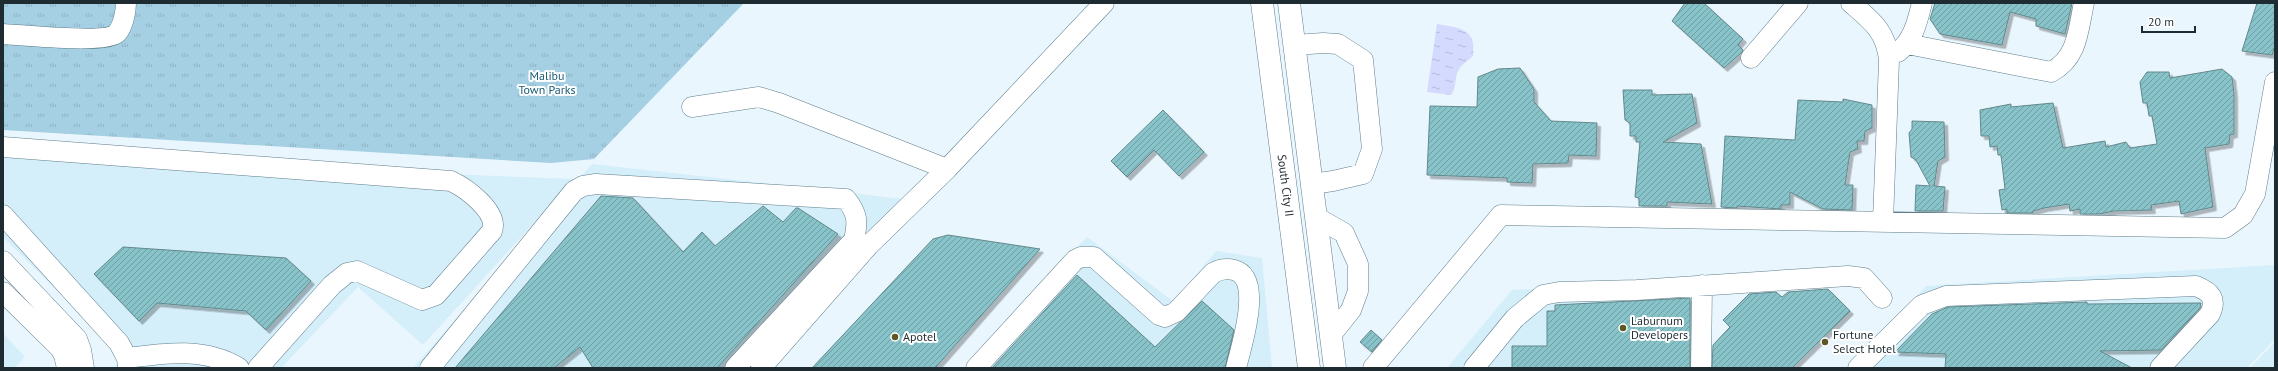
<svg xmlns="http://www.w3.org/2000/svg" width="2278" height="371" viewBox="0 0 2278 371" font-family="'PT Sans',sans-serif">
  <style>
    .built { fill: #d4eefa }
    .park { fill: url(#park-tufts) }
    .water { fill: url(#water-ripples) }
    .building { fill: url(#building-hatch); stroke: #62888b; filter: url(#shadow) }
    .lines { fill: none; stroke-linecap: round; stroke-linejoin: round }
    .minor-casing { stroke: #5f7e8c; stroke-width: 21 }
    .major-casing { stroke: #5f7e8c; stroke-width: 23 }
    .minor { stroke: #fff; stroke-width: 20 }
    .major { stroke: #fff; stroke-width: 22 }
    .poi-dot { fill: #5e5724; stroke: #fff; stroke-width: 1.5 }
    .labels { text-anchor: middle; stroke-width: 4; stroke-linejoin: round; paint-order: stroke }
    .park-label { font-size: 12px; fill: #1b5b73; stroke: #fff }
    .street-label { font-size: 12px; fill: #1e2b31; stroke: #fff }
    .poi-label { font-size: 12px; fill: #1e2b31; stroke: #fff; text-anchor: start }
  </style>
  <defs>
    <pattern id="park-tufts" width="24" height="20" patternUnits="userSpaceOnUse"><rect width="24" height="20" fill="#a5cfe3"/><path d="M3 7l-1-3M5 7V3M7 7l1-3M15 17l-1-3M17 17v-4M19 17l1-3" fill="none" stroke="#8eb2c3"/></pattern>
    <pattern id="water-ripples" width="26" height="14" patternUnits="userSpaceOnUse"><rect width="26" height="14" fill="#d4d9fe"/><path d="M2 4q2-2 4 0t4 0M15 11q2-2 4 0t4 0" fill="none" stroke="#b6bada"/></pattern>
    <pattern id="building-hatch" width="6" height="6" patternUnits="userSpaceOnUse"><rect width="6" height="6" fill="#87c3c9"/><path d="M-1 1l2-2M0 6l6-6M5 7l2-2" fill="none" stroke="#6e9fa4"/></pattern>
    <filter id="shadow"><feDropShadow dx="3.5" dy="3.5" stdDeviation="0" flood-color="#0004"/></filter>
  </defs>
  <rect width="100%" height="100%" fill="#e9f6fd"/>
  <path class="built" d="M3 157 574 179 423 345 358 287 281 368H116L117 350 3 237Z
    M592 164 913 200 761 368H413Z
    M1087 237 1174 302 1216 251 1262 258 1272 368H967Z
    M2275 265V339L2247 368H1851L1926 286Z
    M1700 281 1702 368H1447L1512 290Z
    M3 333 25 357 14 368H3Z
    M2275 342V368H2250Z"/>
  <path class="park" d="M3 3H744L594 159 551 163 3 130Z"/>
  <path class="water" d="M1437 24C1459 28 1477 28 1473 56 1469 60 1462 64 1459 69 1454 77 1457 88 1451 95L1427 92Z"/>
  <path class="building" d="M1685 3H1704L1743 39 1738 45 1743 50 1742 52 1724 68 1672 21Z
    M1935 3H2072L2065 34 2036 26V19L2010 12 2002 45 1940 34 1930 19Z
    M2257 3H2275V46L2272 55 2242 51Z
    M1520 68 1534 89V102L1551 121 1597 123 1596 156 1569 155 1568 163 1533 164 1532 183 1507 182V178L1427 175 1430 106 1477 107 1478 77 1498 69Z
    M2222 69 2232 77 2234 94V134L2230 135 2229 144 2205 148 2213 207 2181 214 2179 201 2151 205 2152 210 2114 211 2099 214H2080V209L2070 211 2069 204 2044 208 2033 211V213H2007V209L2002 210 1999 190 2005 189 2001 155H1998L1997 146 1990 147 1989 136H1981L1980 110 2011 104V107L2053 103 2063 148 2105 141 2106 147 2126 142 2130 148 2157 144 2152 116H2149L2147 103H2143L2140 82 2147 72H2169L2170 78Z
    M1623 90H1652V95L1692 94 1697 123 1663 142 1701 144 1712 204 1667 202V206H1639V198L1635 197 1640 142H1636V136H1630V123L1625 120Z
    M1843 99 1872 105V128L1865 131 1864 141H1857L1858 149 1850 152 1845 185H1853L1852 210 1823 209 1790 192V205H1781V209L1737 206V208L1721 207 1725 136 1795 140 1798 100 1843 102Z
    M1163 110 1204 152 1179 176 1154 150 1127 177 1111 161Z
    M1912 121 1944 122 1945 157 1938 161 1934 186 1945 187 1943 211H1915L1916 185 1930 186 1916 160 1911 157 1909 133 1912 129Z
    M601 196 633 198 683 252 702 232 715 246 763 206 783 222 796 208H798L838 234 717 368H593L580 347 554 368H455Z
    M948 235 1040 249 935 368H812L933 239Z
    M123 247 286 258 311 281 266 330 246 311 157 303 139 321 94 274Z
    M1077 275 1155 347 1202 301 1234 330 1225 368H992Z
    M1828 289 1850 311 1792 368H1712L1713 345 1730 327 1723 320 1749 294 1776 292 1782 297 1788 292Z
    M1690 298V368H1512V346H1547V311H1555V305Z
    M2087 302V304L2201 303 2200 308 2161 350 2100 351 2132 368H1945L1946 354 1895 352 1932 314 1948 307Z
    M1371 330 1382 340 1372 352 1360 342Z"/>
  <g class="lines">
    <g class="minor-casing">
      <path id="minor" d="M1851 3C1872 21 1886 31 1889 60L1883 222
        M3 34C22 35 106 44 117 33 123 26 126 12 126 3
        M1907 44 2051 72C2078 58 2078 30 2084 3
        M1295 45 1323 43 1338 44 1363 60 1372 149 1363 174 1333 181 1312 184
        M1898 52C1914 39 1917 22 1922 3
        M1751 58 1798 3
        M692 107 759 97 779 103 947 169
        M3 147 451 181C466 188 499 212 492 231L436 295 422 300 357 271 347 273 332 285 258 368
        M3 215 119 343 127 358 128 368
        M1316 217 1344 233 1358 264V291L1351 310 1331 335
        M3 261 77 339 81 350 84 368
        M3 292 60 348 64 355 67 368
        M127 358C165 353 205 347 239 368
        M430 368 574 191 583 186 596 184 846 199C858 214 858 222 854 240L735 368
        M761 368 869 245 947 169 1104 3
        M976 368 1075 260 1081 257H1094L1159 315 1165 317 1176 312 1213 273C1220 269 1226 268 1234 270 1264 278 1241 347 1236 368
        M1373 368 1501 215 2225 228 2243 215 2255 194 2275 82
        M1474 368 1515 318 1543 295 1559 292 1637 290 1848 276 1864 278 1882 298
        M1701 368 1702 285
        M1858 368 1922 305 1946 296 2196 286C2211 292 2217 299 2210 314L2160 368"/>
    </g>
    <g class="major-casing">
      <g id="major">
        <path id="s1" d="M1262 3 1309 368"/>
        <path d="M1289 3 1335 368"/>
      </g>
    </g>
    <use href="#minor" class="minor"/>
    <use href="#major" class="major"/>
  </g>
  <g class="poi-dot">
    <circle cx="1623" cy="328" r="4"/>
    <circle cx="895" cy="337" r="4"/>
    <circle cx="1825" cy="342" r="4"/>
  </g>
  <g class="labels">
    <g class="park-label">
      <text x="547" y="80">Malibu<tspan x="547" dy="14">Town Parks</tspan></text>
    </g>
    <g class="street-label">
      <text dy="4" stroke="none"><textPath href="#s1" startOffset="184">South City II</textPath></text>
    </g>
    <g class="poi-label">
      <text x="1631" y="325">Laburnum<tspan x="1631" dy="14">Developers</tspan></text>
      <text x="1833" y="339">Fortune<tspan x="1833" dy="14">Select Hotel</tspan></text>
      <text x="903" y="341">Apotel</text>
    </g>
  </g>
  <rect width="2278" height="371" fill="none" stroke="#1e2b31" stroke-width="8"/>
  <path d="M2142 26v6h53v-6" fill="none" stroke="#1e2b31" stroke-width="2"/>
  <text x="2148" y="26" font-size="12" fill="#1e2b31" stroke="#ffffff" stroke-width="3" paint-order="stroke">20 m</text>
</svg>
